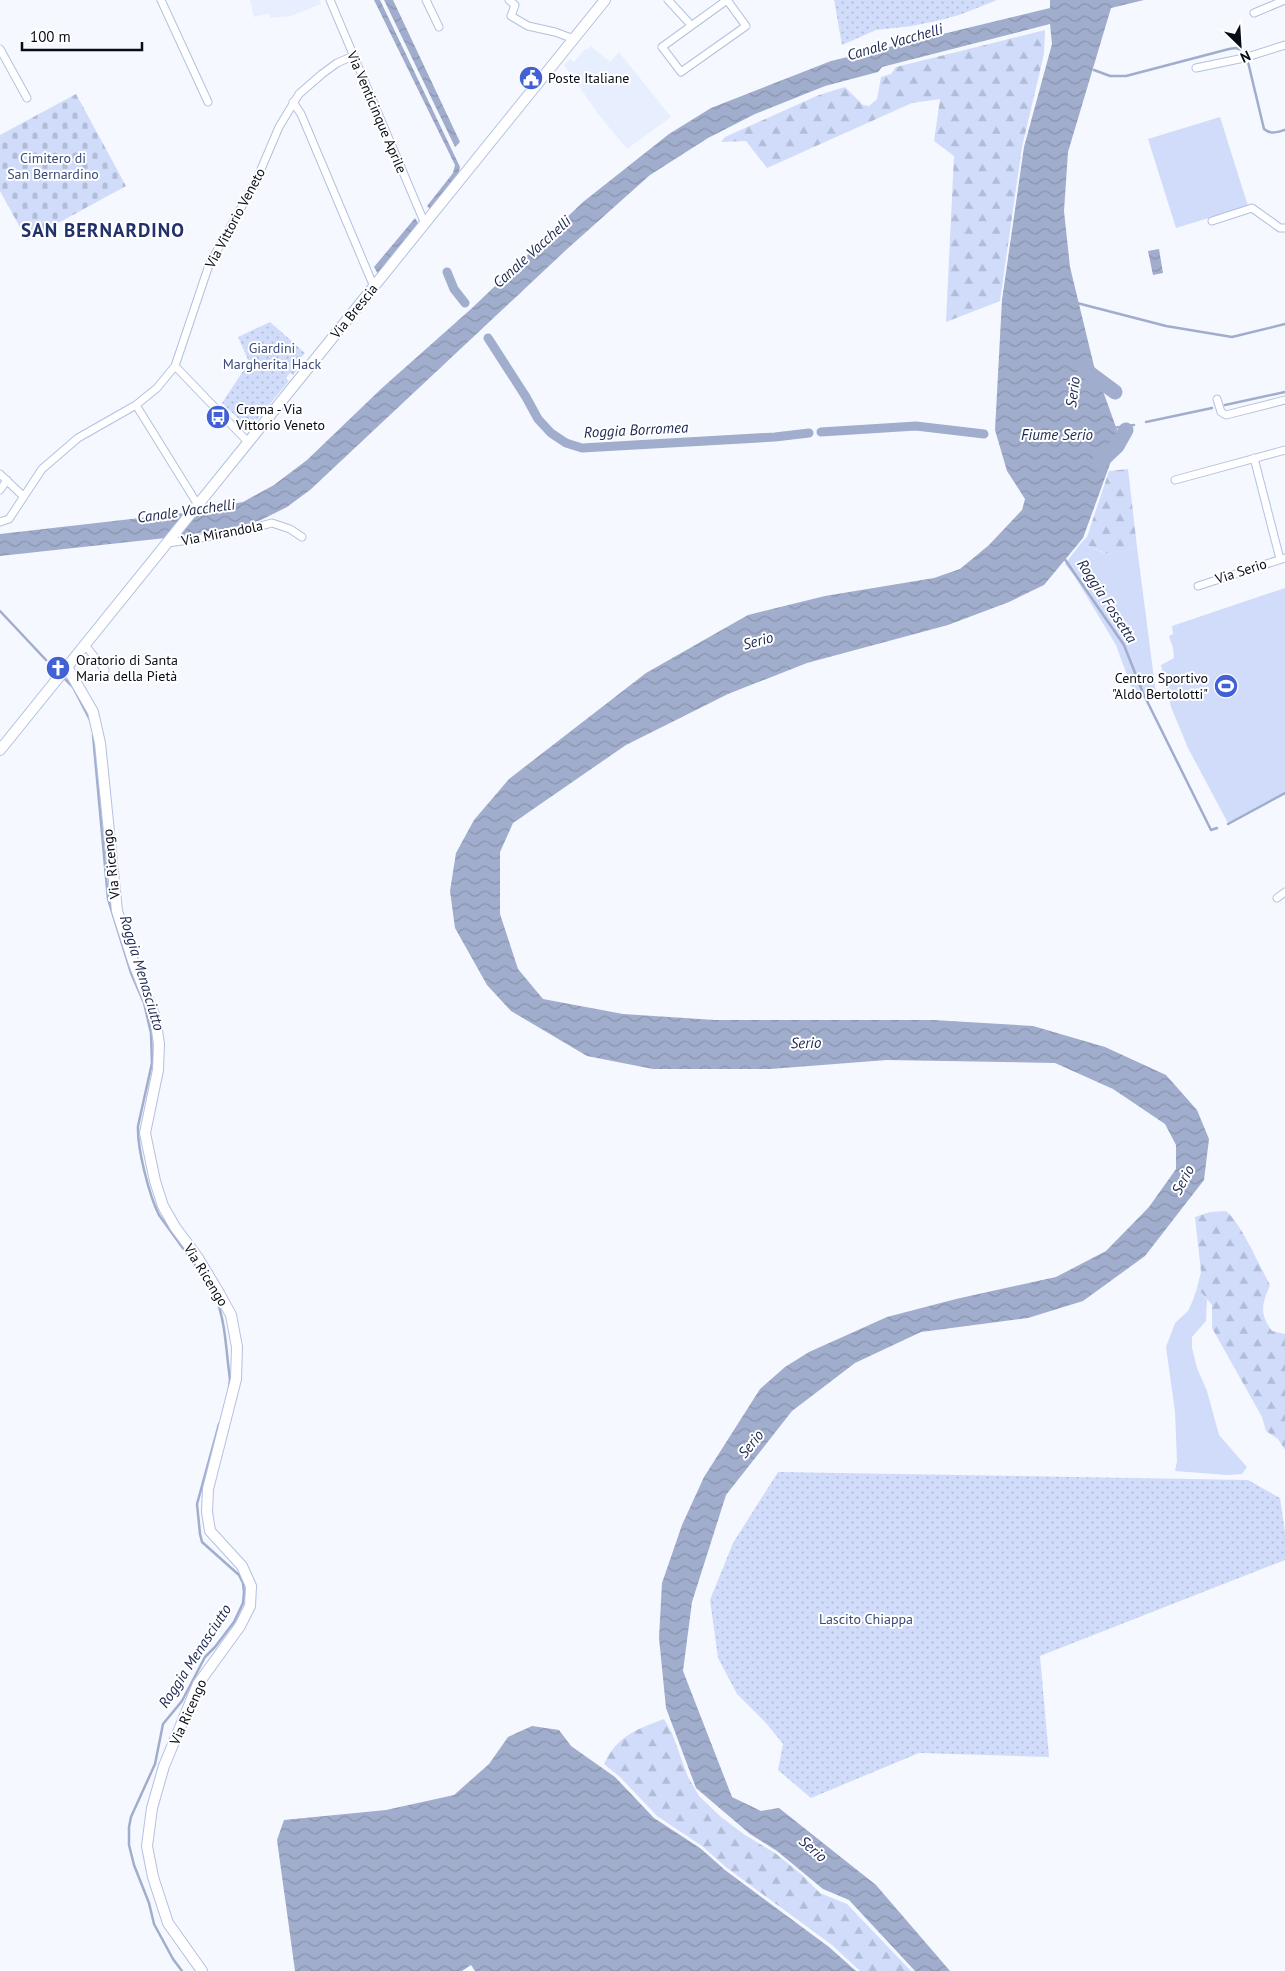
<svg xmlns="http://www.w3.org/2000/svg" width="1285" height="1971" viewBox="0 0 1285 1971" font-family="'PT Sans',sans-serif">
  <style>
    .built { fill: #e7eefe }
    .green { fill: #d0dcfa }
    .forest { fill: url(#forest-firs) }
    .cemetery { fill: url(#cemetery-stones) }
    .park { fill: url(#park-dots) }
    .water { fill: url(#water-waves) }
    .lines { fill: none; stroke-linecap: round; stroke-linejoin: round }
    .stream { stroke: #a1adcc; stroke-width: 2.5 }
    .canal { stroke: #a1adcc; stroke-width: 9 }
    .river { stroke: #a1adcc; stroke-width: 15 }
    .street-casing { stroke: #b3c0e1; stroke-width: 9 }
    .secondary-casing { stroke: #b3c0e1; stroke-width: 12 }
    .street { stroke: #fff; stroke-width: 7 }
    .secondary { stroke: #fff; stroke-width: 10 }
    .labels { text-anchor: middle; stroke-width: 4; stroke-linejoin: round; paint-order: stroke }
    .poi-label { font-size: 14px; fill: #080c16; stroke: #fff; text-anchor: start }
    .street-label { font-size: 14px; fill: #080c16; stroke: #fff }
    .park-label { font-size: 14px; fill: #3c4c78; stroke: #fff }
    .water-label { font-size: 15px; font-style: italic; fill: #1b2750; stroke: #fff }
    .district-label { font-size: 19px; font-weight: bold; letter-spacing: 1px; fill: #213169; stroke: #fff }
  </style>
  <defs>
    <pattern id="forest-firs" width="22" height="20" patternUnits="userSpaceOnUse" patternTransform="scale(1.25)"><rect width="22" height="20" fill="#d0dcfa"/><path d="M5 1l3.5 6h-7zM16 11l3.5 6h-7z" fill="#b1bcd6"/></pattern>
    <pattern id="cemetery-stones" width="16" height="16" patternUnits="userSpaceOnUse" patternTransform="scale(1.25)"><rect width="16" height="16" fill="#d0dcfa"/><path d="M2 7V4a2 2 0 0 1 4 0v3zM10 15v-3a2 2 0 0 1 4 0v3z" fill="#b1bcd6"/></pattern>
    <pattern id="park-dots" width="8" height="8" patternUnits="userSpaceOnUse" patternTransform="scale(1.25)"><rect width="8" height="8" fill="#d0dcfa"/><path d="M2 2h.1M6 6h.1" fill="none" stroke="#b1bcd6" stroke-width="1.8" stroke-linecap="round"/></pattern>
    <pattern id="water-waves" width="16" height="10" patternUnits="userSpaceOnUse" patternTransform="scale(1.25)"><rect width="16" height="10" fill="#a1adcc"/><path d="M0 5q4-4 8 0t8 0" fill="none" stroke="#8994ae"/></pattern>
  </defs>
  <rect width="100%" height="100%" fill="#f5f8ff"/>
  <path class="built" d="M250 0H320L321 4 291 16 270 18V15L266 14 254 17Z
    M591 46 610 62 619 52 671 117 627 149 599 115 564 65 570 59 574 62 585 49 587 50Z"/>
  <path class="green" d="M1220 117 1248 206 1176 228 1148 139Z
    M1081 543 1109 555 1137 547 1156 694 1136 700 1116 645 1075 577 1065 564Z
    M1285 588V792L1228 823 1188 748 1171 707 1161 665 1174 658 1173 648 1169 636 1173 634 1172 626Z
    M1197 1288 1207 1300 1206 1321 1192 1337V1348L1197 1368 1207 1391 1219 1435 1247 1467 1242 1474 1227 1475 1175 1471 1177 1461 1175 1412 1166 1347 1175 1323 1188 1311 1193 1300Z"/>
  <path class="forest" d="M1045 30 1044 54 1022 147 1000 301 946 322 954 156 934 141 940 99 912 103 767 168 746 141 721 142 725 137 819 95 845 87 863 105 869 106 877 99 881 77 891 74 896 67Z
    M1128 469 1137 547 1110 555 1081 543 1087 537 1109 471Z
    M1226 1211C1241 1223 1260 1267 1270 1285 1262 1305 1259 1313 1272 1331L1285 1334V1450L1278 1439 1266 1431 1262 1417 1212 1328V1305L1197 1288 1201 1272 1195 1217 1210 1212Z
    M664 1719 672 1733 688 1777 699 1796 721 1817 745 1835 775 1853 801 1874 820 1893 847 1904 911 1971H860L832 1945 727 1868 702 1846 657 1816 620 1777 604 1764C617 1736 637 1729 664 1719Z"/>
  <path class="cemetery" d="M76 94 126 186 27 240 0 191V135Z"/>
  <path class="park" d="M834 0H997L962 14 941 20 912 26 876 30 842 45Z
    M270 322 305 353 293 367 297 370 293 375 290 373 286 378 289 381 254 423 251 426H246L222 403 249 362 238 337Z
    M778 1472 1248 1480 1280 1498 1285 1533V1560L1040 1656 1049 1757 919 1753 811 1798 778 1770 783 1744 766 1723 737 1694 718 1658 710 1600 733 1543Z"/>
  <path class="water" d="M374 0H380L460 167 458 175 430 209 427 206 453 173 455 165Z
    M384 0H393L460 142 455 147Z
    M1050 0H1144L1111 8 1068 152 1064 211 1070 267 1094 366 1117 430 1110 464 1083 538 1044 585 1009 602 948 625 807 663 728 694 626 745 513 823 500 852V914L518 969 543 999 623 1014 715 1020H933L1033 1026 1105 1047 1166 1075 1197 1110 1209 1139 1204 1180 1145 1256 1083 1301 1028 1318 921 1332 855 1363 792 1411 726 1495 692 1602 683 1671 732 1797 761 1811 779 1808 876 1885 950 1971H915L849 1900 823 1889 777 1851 750 1834 696 1788 666 1708 659 1638 662 1583 682 1525 704 1477 760 1389 785 1367 809 1352 887 1317 956 1299 1056 1277 1106 1251 1149 1207 1176 1169V1145L1165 1124 1113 1089 1055 1063 887 1060 770 1069H653L587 1056 511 1011 487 985 455 928 450 891 456 853 474 820 509 779 646 673 748 615 825 596 934 578 960 569 989 545 1022 510 1025 499 1007 471 995 430 1002 300 1024 147 1052 44 1050 24 882 67 878 72 825 86 755 114 708 138 650 175 566 250 310 490 287 507 261 520 241 526 175 537 0 556V534L184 513 243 502 274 485 307 460 382 388 471 309 583 202 669 134 711 108 831 61 1050 8Z
    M415 218 418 223 378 274 374 267Z
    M1159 249 1163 273 1153 275 1148 251Z
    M532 1726 559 1730 571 1746 615 1777 654 1818 700 1848 725 1870 829 1947 856 1971H475L471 1965 462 1971H295L277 1840 284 1820 386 1810 454 1795 489 1764 508 1737Z"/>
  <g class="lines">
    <path class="stream" d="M1248 62 1264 129C1271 135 1277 132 1285 130
      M1094 70 1110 76H1126L1229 49 1236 48 1245 51
      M1077 303 1166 326 1232 337 1285 324
      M1225 405 1285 392
      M1146 422 1212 408
      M1113 428 1134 425
      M1064 558 1124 645 1143 693 1211 830 1217 828
      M0 611 46 660
      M65 679 73 687 91 722
      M93 735 108 899 131 973 144 1003 151 1033 152 1063 138 1126C137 1148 149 1195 159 1215L198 1269 212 1292
      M1228 824 1285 793
      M216 1298C226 1323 226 1353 230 1379L229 1388
      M182 1971 173 1959 154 1924 149 1903 134 1865 129 1845V1827L131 1817 155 1764 163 1724 182 1701 205 1657 215 1647 234 1622 243 1603 244 1592 243 1583 239 1575 202 1542 200 1534 197 1504 219 1424"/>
    <path class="canal" d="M447 272 454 289 465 303
      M488 338 526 397 538 419 551 433 566 443 582 448 775 437 809 433
      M821 432 916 426 984 434"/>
    <path class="river" d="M1084 369 1115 392
      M1098 464 1117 446 1126 430"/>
    <g class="street-casing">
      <path id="street" d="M161 0 208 102
        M330 0 425 224
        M426 0 439 27
        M509 0 515 5 511 16 528 26 555 32 574 39
        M668 0 691 25
        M727 0 662 47 681 72 746 26 727 0
        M1254 13 1285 0
        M0 49 27 98
        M1196 68 1244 58 1285 45
        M293 102 301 114 374 287
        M1212 221 1252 208 1280 228H1285
        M175 366 248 442
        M1217 399 1221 412 1226 415 1285 400
        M136 405 198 505
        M1254 458 1280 559
        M0 474 23 496
        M1175 480 1285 450
        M0 490 7 480
        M0 522 9 519 42 469 78 438 136 405 157 388 175 366 209 265 256 181 279 127 299 94 322 74 337 63 353 56
        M168 543 234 533 272 523 290 529 302 537
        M1198 586 1285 558
        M85 645 105 670
        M1277 898 1285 892"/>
    </g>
    <g class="secondary-casing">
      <path id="secondary" d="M67 667 93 712 100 743 117 911 134 964 155 1017 159 1044 158 1070 145 1133 155 1181 163 1206 175 1227 198 1258 219 1293 231 1315 237 1347 236 1379 208 1489 207 1512 210 1531 242 1566 251 1586 250 1606 240 1626 198 1684 164 1766 152 1808 147 1846 153 1877 168 1923 202 1971
        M0 750 605 0"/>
    </g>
    <use href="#street" class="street"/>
    <use href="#secondary" class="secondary"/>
  </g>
  <defs>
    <g id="civic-disc" transform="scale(1.25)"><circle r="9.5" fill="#4261d4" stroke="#fff"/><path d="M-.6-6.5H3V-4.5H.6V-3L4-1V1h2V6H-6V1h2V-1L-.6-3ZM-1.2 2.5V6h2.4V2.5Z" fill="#fff"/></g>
    <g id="bus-disc" transform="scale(1.25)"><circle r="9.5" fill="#4261d4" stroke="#fff"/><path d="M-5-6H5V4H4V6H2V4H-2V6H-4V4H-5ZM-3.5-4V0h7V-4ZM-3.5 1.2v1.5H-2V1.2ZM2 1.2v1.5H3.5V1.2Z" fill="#fff"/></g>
    <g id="church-disc" transform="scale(1.25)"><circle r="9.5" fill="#4261d4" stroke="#fff"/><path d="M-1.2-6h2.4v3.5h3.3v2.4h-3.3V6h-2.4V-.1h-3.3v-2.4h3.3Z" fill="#fff"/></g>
    <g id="stadium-disc" transform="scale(1.25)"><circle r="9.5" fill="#4261d4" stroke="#fff"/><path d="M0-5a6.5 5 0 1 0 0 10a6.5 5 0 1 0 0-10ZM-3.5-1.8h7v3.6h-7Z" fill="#fff"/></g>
  </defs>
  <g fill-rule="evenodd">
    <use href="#civic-disc" x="531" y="78"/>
    <use href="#bus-disc" x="218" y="417"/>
    <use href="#church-disc" x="58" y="668"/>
    <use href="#stadium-disc" x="1226" y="686"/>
  </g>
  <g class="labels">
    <g class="poi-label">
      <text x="548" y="83">Poste Italiane</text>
      <text x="236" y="414">Crema - Via<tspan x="236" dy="16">Vittorio Veneto</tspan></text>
      <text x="76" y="665">Oratorio di Santa<tspan x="76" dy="16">Maria della Pietà</tspan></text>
      <text x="1208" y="683" text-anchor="end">Centro Sportivo<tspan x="1208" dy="16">"Aldo Bertolotti"</tspan></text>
    </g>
    <g class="street-label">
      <text transform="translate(377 112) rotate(67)" y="5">Via Venticinque Aprile</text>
      <text transform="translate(235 218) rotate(-62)" y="5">Via Vittorio Veneto</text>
      <text transform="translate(354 311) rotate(-51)" y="5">Via Brescia</text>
      <text transform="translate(222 533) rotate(-11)" y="5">Via Mirandola</text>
      <text transform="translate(1241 571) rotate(-18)" y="5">Via Serio</text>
      <text transform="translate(111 864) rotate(-96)" y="5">Via Ricengo</text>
      <text transform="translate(206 1275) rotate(58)" y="5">Via Ricengo</text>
      <text transform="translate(188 1712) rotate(-66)" y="5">Via Ricengo</text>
    </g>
    <g class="park-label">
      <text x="53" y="163">Cimitero di<tspan x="53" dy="16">San Bernardino</tspan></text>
      <text x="272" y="353">Giardini<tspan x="272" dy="16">Margherita Hack</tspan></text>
      <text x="866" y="1624">Lascito Chiappa</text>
    </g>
    <g class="water-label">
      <text transform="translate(895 42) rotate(-16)" y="5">Canale Vacchelli</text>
      <text transform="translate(532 252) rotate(-42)" y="5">Canale Vacchelli</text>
      <text transform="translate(1073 392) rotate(-83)" y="5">Serio</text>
      <text transform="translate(636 430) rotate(-3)" y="5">Roggia Borromea</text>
      <text x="1057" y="440">Fiume Serio</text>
      <text transform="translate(186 511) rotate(-8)" y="5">Canale Vacchelli</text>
      <text transform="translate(1107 601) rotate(57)" y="5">Roggia Fossetta</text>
      <text transform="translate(758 641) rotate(-15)" y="5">Serio</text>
      <text transform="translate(142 973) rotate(73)" y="5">Roggia Menasciutto</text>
      <text transform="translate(806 1043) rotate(-1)" y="5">Serio</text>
      <text transform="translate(1183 1180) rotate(-62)" y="5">Serio</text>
      <text transform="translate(751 1444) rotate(-51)" y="5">Serio</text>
      <text transform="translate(195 1656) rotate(-57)" y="5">Roggia Menasciutto</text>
      <text transform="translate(813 1849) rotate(41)" y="5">Serio</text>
    </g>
    <g class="district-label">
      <text x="103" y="237">SAN BERNARDINO</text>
    </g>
  </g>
  <g transform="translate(1240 45) rotate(155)" stroke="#ffffff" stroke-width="4" paint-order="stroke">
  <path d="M0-4L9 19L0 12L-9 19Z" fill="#080c16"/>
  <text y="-8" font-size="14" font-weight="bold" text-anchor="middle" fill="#080c16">N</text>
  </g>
  <path d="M22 42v8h120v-8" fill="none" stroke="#080c16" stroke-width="2.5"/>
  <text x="30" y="42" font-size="15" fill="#080c16" stroke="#ffffff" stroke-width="4" paint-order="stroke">100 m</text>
</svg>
